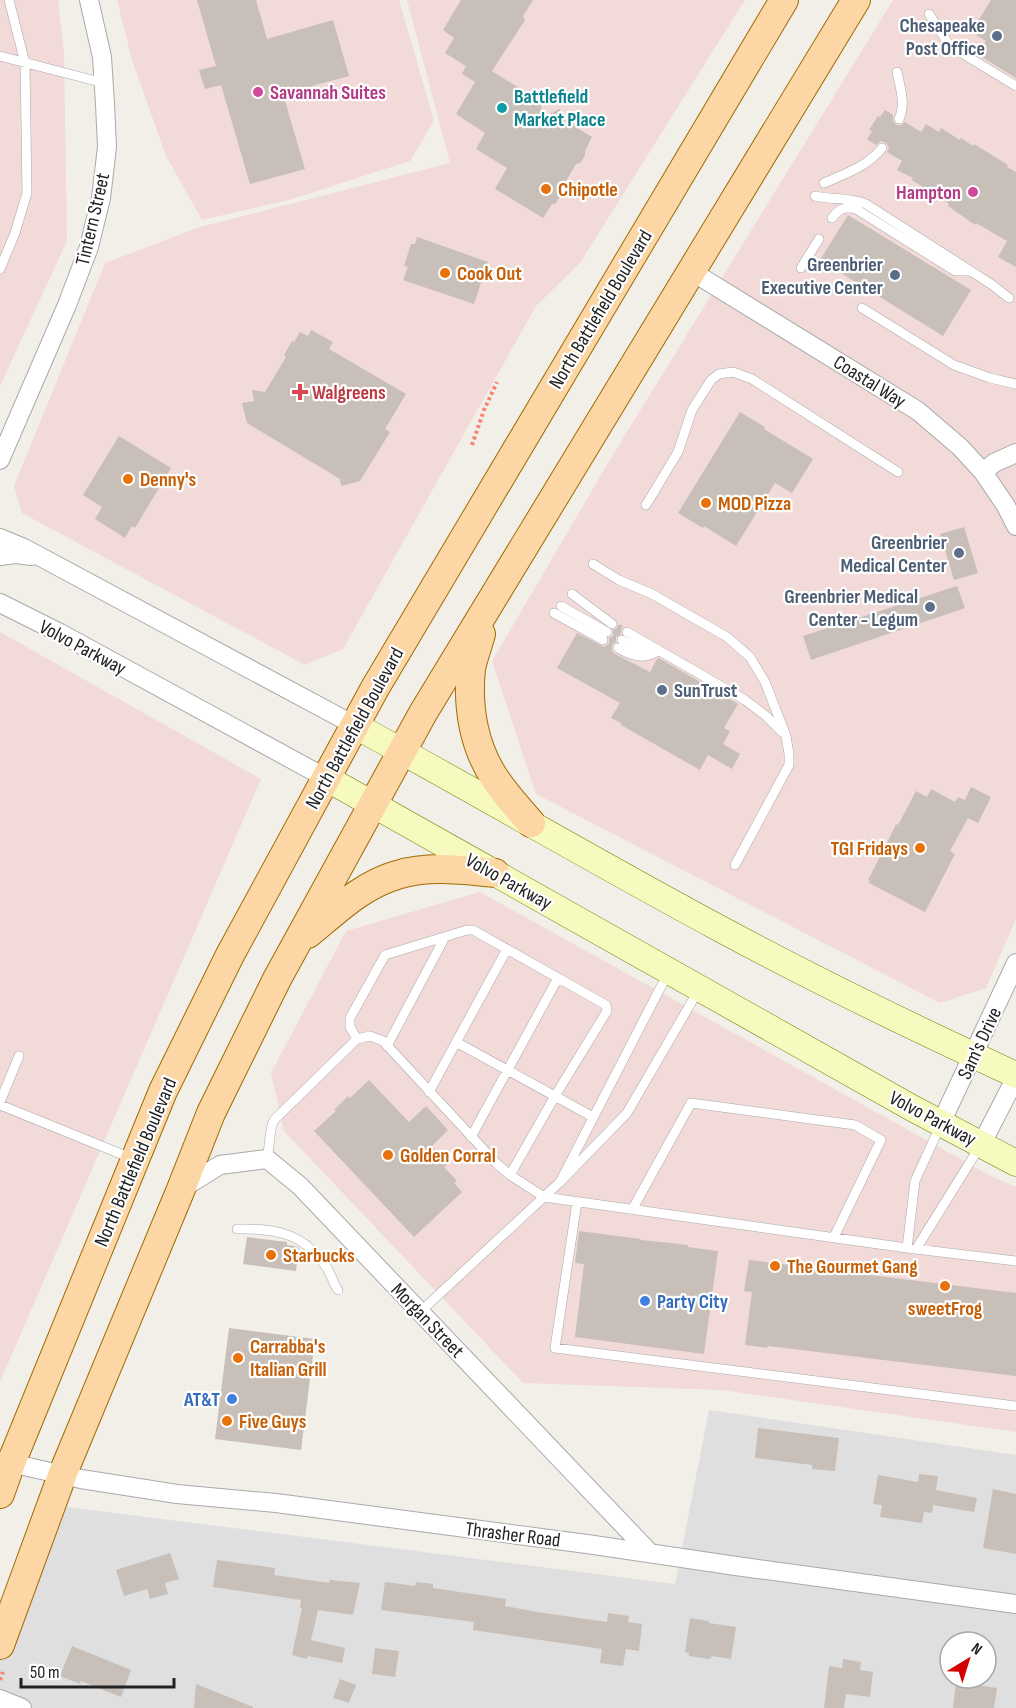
<svg xmlns="http://www.w3.org/2000/svg" width="1016" height="1708" viewBox="0 0 1016 1708" font-family="'Sofia Sans Condensed',sans-serif">
  <style>
    .residential { fill: #e0dfdf; fill-rule: evenodd }
    .commercial { fill: #f2dad9 }
    .building { fill: #c7bfb8 }
    .lines { fill: none; stroke-linecap: round; stroke-linejoin: round }
    .service-casing { stroke: #a9a9a9; stroke-width: 10 }
    .minor-casing { stroke: #a9a9a9; stroke-width: 20 }
    .secondary-casing { stroke: #707d05; stroke-width: 27 }
    .primary-casing { stroke: #a06b00; stroke-width: 30 }
    .path { stroke: #fa8072; stroke-width: 4; stroke-dasharray: 3 3; stroke-linecap: butt }
    .service { stroke: #fff; stroke-width: 9 }
    .minor { stroke: #fff; stroke-width: 18 }
    .secondary { stroke: #f7fabf; stroke-width: 26 }
    .primary { stroke: #fcd6a4; stroke-width: 28 }
    .service-dot { fill: #5c6f8a; stroke: #fff; stroke-width: 2 }
    .hotel-dot { fill: #d1479c; stroke: #fff; stroke-width: 2 }
    .culture-dot { fill: #0f9aa8; stroke: #fff; stroke-width: 2 }
    .food-dot { fill: #e8710a; stroke: #fff; stroke-width: 2 }
    .health-dot { fill: #e0444e; stroke: #fff; stroke-width: 2 }
    .shop-dot { fill: #3f7fe0; stroke: #fff; stroke-width: 2 }
    .labels { text-anchor: middle; stroke-width: 4.5; stroke-linejoin: round; paint-order: stroke }
    .service-label { font-size: 20px; font-weight: bold; fill: #4e5e75; stroke: #fff; text-anchor: end }
    .hotel-label { font-size: 20px; font-weight: bold; fill: #b23c85; stroke: #fff; text-anchor: start }
    .culture-label { font-size: 20px; font-weight: bold; fill: #0d838f; stroke: #fff; text-anchor: start }
    .food-label { font-size: 20px; font-weight: bold; fill: #c56008; stroke: #fff; text-anchor: start }
    .street-label { font-size: 20px; fill: #222; stroke: #fff }
    .health-label { font-size: 20px; font-weight: bold; fill: #be3a42; stroke: #fff; text-anchor: start }
    .shop-label { font-size: 20px; font-weight: bold; fill: #366cbe; stroke: #fff; text-anchor: start }
  </style>
  <rect width="100%" height="100%" fill="#f2efe9"/>
  <path class="residential" d="M709 1410 1016 1455V1708H0V1638L52 1505 675 1584ZM950 1642H986V1678H950Z"/>
  <path class="commercial" d="M0 0H58L64 54 67 241 0 386Z
    M117 0H399L434 121 410 161 289 200 202 220 166 156 132 60Z
    M407 0H745L580 263 536 306 343 649 305 665 22 513 14 486 105 263 200 227 450 163Z
    M893 0H1016V919L986 988 940 1003 536 794 492 661 614 453Z
    M0 632 261 779 0 1382Z
    M480 892 991 1176 1016 1187V1432L721 1390 523 1383 284 1131 271 1073 346 931Z"/>
  <path class="building" d="M197 0H256L267 39 333 20 349 76 283 94 305 169 250 184 221 85 205 89 199 70 216 66Z
    M461 0H533L523 16 525 20 492 71 541 102 542 117 560 109 561 118 592 137 585 151V156L580 163 576 164 560 191 561 195 555 204H552L543 218 495 189 507 168 476 149 485 133 456 114 475 82 462 74 466 66 445 53 454 38 443 30Z
    M991 0H1016V78L977 54 986 41 971 32Z
    M885 110 893 115V121L896 125H901L905 122 921 132 926 124 939 132 941 128 960 140 961 138 973 146 974 144 1008 165 1007 167 1016 172V267L998 257 1007 241 976 223 975 225 948 206 949 204 912 180 913 178 897 170 902 161 887 152 889 147 886 143 881 141 876 145 867 139 872 131 869 130 878 116 880 117Z
    M848 215 971 290 943 336 820 260Z
    M417 237 488 262 474 304 403 280 408 267 404 266 411 244H415Z
    M311 330 333 342 329 349 406 394 385 429 390 432 360 481 341 486 340 479 247 423 242 403 254 401 252 390 265 392 286 357 284 355 292 341 294 342 300 332 308 336Z
    M740 412 765 427 764 429 813 459 792 493 775 483 736 546 704 526 703 528 678 513Z
    M119 436 171 468 135 528 132 526 125 538 95 519 102 507 83 495Z
    M964 527 978 573 954 580 940 534Z
    M957 586 965 608 811 660 803 636Z
    M619 624 623 626 621 629V634L616 637V642L612 645V651L615 654 650 672 657 659 659 658 738 704 724 728 730 731 723 744 740 754 732 769 708 755 700 770 621 725V723L611 718 620 703 557 668 577 633 604 647 609 644V638L613 636V630L617 628Z
    M971 787 991 797 978 823 968 818 950 851 955 854 925 912 869 883 870 881 868 880 887 843 896 824 898 825 916 791 927 797 931 789 955 802 958 797 965 800Z
    M369 1080 409 1122 426 1106 448 1130 432 1146 448 1164 444 1167 457 1181 454 1183 462 1192 414 1237 314 1131 336 1111 334 1110 348 1096 350 1098Z
    M579 1231 641 1239 640 1240 671 1243 688 1245V1247L718 1251 704 1354 575 1337 584 1264 575 1263Z
    M247 1237 287 1242V1245L295 1246 299 1248 296 1271 243 1264Z
    M749 1260 1016 1293V1376L768 1346 767 1348 745 1345 752 1292 744 1291Z
    M229 1328 315 1339 301 1450 215 1439Z
    M758 1428 839 1438 835 1471 812 1469V1465L755 1458Z
    M919 1474 938 1476 936 1490 977 1498 974 1512 933 1505 932 1513 924 1512 922 1523 880 1517 882 1505 873 1504 878 1475 918 1482Z
    M993 1489 1016 1494V1554L983 1548Z
    M170 1553 179 1579 165 1583 168 1594 150 1599 147 1589 124 1596 116 1570Z
    M217 1560 275 1568 274 1575 329 1583 330 1580 360 1583 353 1615 318 1610 311 1640 345 1648 342 1663 308 1656 307 1659 292 1655 302 1608H300L301 1600 213 1587Z
    M385 1582 415 1586 416 1582 433 1584V1588L506 1599 505 1606 537 1612 607 1622 608 1613 629 1616 628 1622 642 1624 639 1651 626 1649 623 1666 600 1663 602 1649 473 1630 474 1622 381 1610Z
    M690 1618 709 1621V1623L736 1627 731 1659 712 1656 709 1659 689 1656V1653L685 1652Z
    M72 1646 131 1670 121 1697 81 1681 80 1684 60 1676Z
    M375 1648 399 1651 395 1677 372 1674Z
    M843 1659 861 1662 860 1670 873 1672 870 1697 846 1694 844 1708H824L829 1666 842 1668Z
    M340 1679 356 1685 349 1703 333 1698Z
    M956 1682 997 1688 994 1708H953Z
    M196 1684 253 1707V1708H194Z"/>
  <g class="lines">
    <g class="service-casing">
      <path id="service" d="M929 14 950 46 1016 86
        M0 56 104 83
        M897 72C900 87 906 104 899 119
        M824 183C844 174 867 167 882 148
        M815 196C832 200 850 197 866 204L991 284 1009 298
        M832 218C839 209 844 206 856 209L955 271H968
        M801 268 819 239
        M0 269 15 233 27 193 25 63 9 0
        M862 308 954 365 990 378 1016 384
        M646 505 678 452 692 410 711 380 719 374 733 372 752 379 898 472
        M593 564 619 580 652 594 727 637 750 657 765 682 786 736 789 754V765L735 865
        M572 594 612 624
        M561 606 607 632
        M554 613 603 640
        M627 632 745 700 766 716 782 732
        M622 640 637 648 652 652
        M618 648C631 656 644 660 658 651
        M668 973 560 1182 627 1113 698 991
        M357 1039 350 1027V1018L385 955 467 930H473L606 1005 607 1011 555 1096 510 1175
        M456 1042 593 1117
        M387 1046 445 937
        M429 1092 507 949
        M0 1102 19 1056
        M0 1105 131 1158
        M471 1137 558 978
        M267 1159C270 1147 269 1126 275 1119L357 1039 370 1036 383 1041 496 1163 510 1175 544 1197 907 1248 1016 1261
        M577 1202 555 1348 1016 1406
        M632 1210 691 1103 855 1125 881 1140 834 1237
        M237 1229C274 1228 303 1233 325 1265 331 1273 333 1283 338 1290
        M907 1248 915 1181 941 1124
        M916 1249 980 1146
        M420 1312 560 1182"/>
    </g>
    <g class="minor-casing">
      <path id="minor" d="M691 271 918 411 960 447 983 472 1006 506 1016 526
        M0 460 67 305 89 247 101 198 107 147 105 104 102 57 89 0
        M983 472 994 463 1016 453
        M0 538 24 548 354 725
        M0 556 16 554 31 556
        M0 603 60 633 326 778
        M941 1123 1016 963
        M981 1145 1016 1077
        M181 1189 220 1165 267 1159 300 1186 650 1553
        M2 1461 81 1479 177 1494 276 1503 587 1544 736 1566 1016 1604
        M0 1699 22 1708"/>
    </g>
    <g class="secondary-casing">
      <path id="secondary" d="M354 725C475 791 594 861 715 926 813 979 914 1028 1016 1075
        M326 778 912 1108 1016 1163"/>
    </g>
    <g class="primary-casing">
      <path id="primary" d="M481 634C478 645 473 658 471 669 467 708 474 748 496 780 506 795 519 809 531 823
        M308 934C336 911 362 885 397 875 429 865 463 870 495 873
        M0 1494 11 1463 163 1091 230 955 375 688 784 0
        M0 1645 63 1473 181 1189 211 1113 277 979 423 713 856 0"/>
    </g>
    <path class="path" d="M472 445 484 410 497 382
      M0 1680 3 1672"/>
    <use href="#service" class="service"/>
    <use href="#minor" class="minor"/>
    <use href="#secondary" class="secondary"/>
    <use href="#primary" class="primary"/>
  </g>
  <g class="service-dot">
    <circle cx="997" cy="36" r="6"/>
    <circle cx="895" cy="275" r="6"/>
    <circle cx="959" cy="553" r="6"/>
    <circle cx="930" cy="607" r="6"/>
    <circle cx="662" cy="690" r="6"/>
  </g>
  <g class="hotel-dot">
    <circle cx="258" cy="92" r="6"/>
    <circle cx="973" cy="192" r="6"/>
  </g>
  <circle class="culture-dot" cx="502" cy="108" r="6"/>
  <g class="food-dot">
    <circle cx="546" cy="189" r="6"/>
    <circle cx="445" cy="273" r="6"/>
    <circle cx="128" cy="479" r="6"/>
    <circle cx="706" cy="503" r="6"/>
    <circle cx="920" cy="848" r="6"/>
    <circle cx="388" cy="1155" r="6"/>
    <circle cx="271" cy="1255" r="6"/>
    <circle cx="775" cy="1266" r="6"/>
    <circle cx="945" cy="1286" r="6"/>
    <circle cx="238" cy="1358" r="6"/>
    <circle cx="227" cy="1421" r="6"/>
  </g>
  <path class="health-dot" d="M297 383h6v6h6v6h-6v6h-6v-6h-6v-6h6z"/>
  <g class="shop-dot">
    <circle cx="645" cy="1301" r="6"/>
    <circle cx="232" cy="1399" r="6"/>
  </g>
  <g class="labels">
    <g class="service-label">
      <text x="985" y="32">Chesapeake<tspan x="985" dy="23">Post Office</tspan></text>
      <text x="883" y="271">Greenbrier<tspan x="883" dy="23">Executive Center</tspan></text>
      <text x="947" y="549">Greenbrier<tspan x="947" dy="23">Medical Center</tspan></text>
      <text x="918" y="603">Greenbrier Medical<tspan x="918" dy="23">Center - Legum</tspan></text>
      <text x="674" y="697" text-anchor="start">SunTrust</text>
    </g>
    <g class="hotel-label">
      <text x="270" y="99">Savannah Suites</text>
      <text x="961" y="199" text-anchor="end">Hampton</text>
    </g>
    <g class="culture-label">
      <text x="514" y="103">Battlefield<tspan x="514" dy="23">Market Place</tspan></text>
    </g>
    <g class="food-label">
      <text x="558" y="196">Chipotle</text>
      <text x="457" y="280">Cook Out</text>
      <text x="140" y="486">Denny's</text>
      <text x="718" y="510">MOD Pizza</text>
      <text x="908" y="855" text-anchor="end">TGI Fridays</text>
      <text x="400" y="1162">Golden Corral</text>
      <text x="283" y="1262">Starbucks</text>
      <text x="787" y="1273">The Gourmet Gang</text>
      <text x="945" y="1315" text-anchor="middle">sweetFrog</text>
      <text x="250" y="1353">Carrabba's<tspan x="250" dy="23">Italian Grill</tspan></text>
      <text x="239" y="1428">Five Guys</text>
    </g>
    <g class="street-label">
      <text transform="translate(92 219) rotate(-77)" y="7">Tintern Street</text>
      <text transform="translate(600 309) rotate(-59)" y="7">North Battlefield Boulevard</text>
      <text transform="translate(870 381) rotate(32)" y="7">Coastal Way</text>
      <text transform="translate(83 647) rotate(28)" y="7">Volvo Parkway</text>
      <text transform="translate(354 728) rotate(-61)" y="7">North Battlefield Boulevard</text>
      <text transform="translate(509 881) rotate(29)" y="7">Volvo Parkway</text>
      <text transform="translate(979 1043) rotate(-65)" y="7">Sam's Drive</text>
      <text transform="translate(933 1118) rotate(28)" y="7">Volvo Parkway</text>
      <text transform="translate(135 1162) rotate(-67)" y="7">North Battlefield Boulevard</text>
      <text transform="translate(428 1320) rotate(46)" y="7">Morgan Street</text>
      <text transform="translate(513 1534) rotate(7)" y="7">Thrasher Road</text>
    </g>
    <g class="health-label">
      <text x="312" y="399">Walgreens</text>
    </g>
    <g class="shop-label">
      <text x="657" y="1308">Party City</text>
      <text x="220" y="1406" text-anchor="end">AT&amp;T</text>
    </g>
  </g>
  <g transform="translate(968 1660) rotate(38)"><circle r="28" fill="#ffffff" stroke="#a7a7a7" stroke-width="1.5"/>
  <path d="M0-4.5L10 22L0 15L-10 22Z" fill="#d40000"/>
  <text y="-9" font-size="16" font-weight="bold" text-anchor="middle" fill="#222222">N</text>
  </g>
  <path d="M21 1678v9h153v-9" fill="none" stroke="#222222" stroke-width="3"/>
  <text x="30" y="1678" font-size="18" fill="#222222" stroke="#ffffff" stroke-width="4.5" paint-order="stroke">50 m</text>
</svg>
